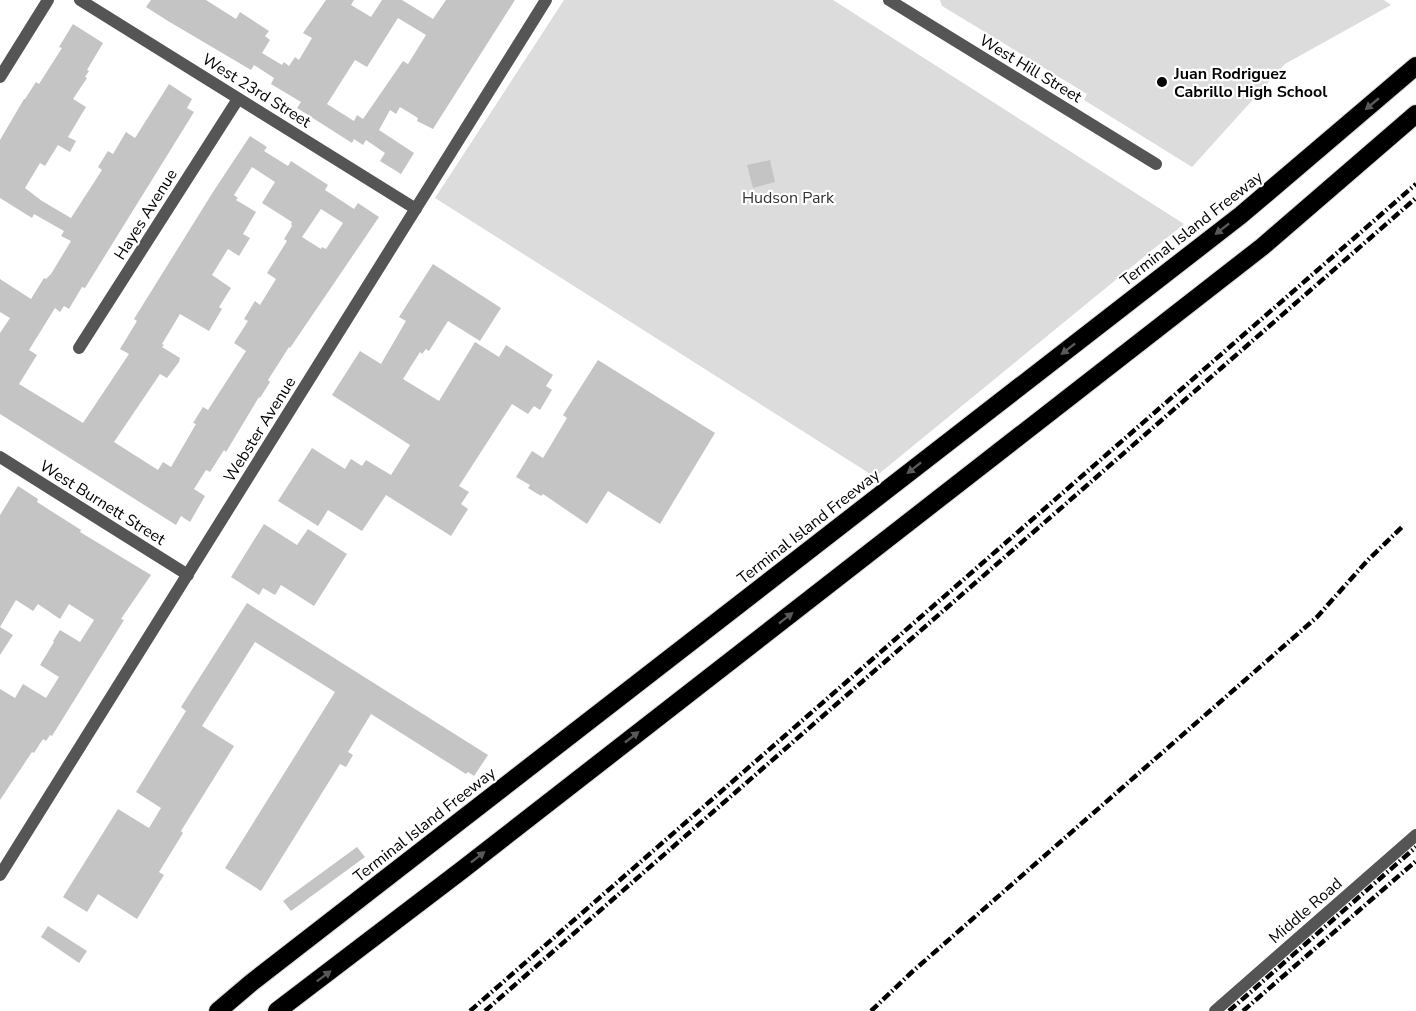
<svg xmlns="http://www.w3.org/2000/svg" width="1416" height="1011" viewBox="0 0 1416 1011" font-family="'Nunito Sans',sans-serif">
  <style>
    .green { fill: #dcdcdc }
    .building { fill: #c4c4c4; fill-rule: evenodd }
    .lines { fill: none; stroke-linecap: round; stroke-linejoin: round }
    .highway-casing { stroke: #dbdbdb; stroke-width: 20 }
    .street { stroke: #555; stroke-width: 12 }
    .highway { stroke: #000; stroke-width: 18 }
    .rail { stroke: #000; stroke-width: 4.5; stroke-dasharray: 9 3 1.5 3; stroke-linecap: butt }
    .oneway { fill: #595959 }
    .poi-dot { fill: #000; stroke: #fff; stroke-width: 2 }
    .labels { text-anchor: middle; stroke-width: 4.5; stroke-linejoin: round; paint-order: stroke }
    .street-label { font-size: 16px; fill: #000; stroke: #fff }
    .poi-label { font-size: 16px; font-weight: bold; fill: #000; stroke: #fff; text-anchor: start }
    .park-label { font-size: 16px; fill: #333; stroke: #fff }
  </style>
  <rect width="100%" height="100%" fill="#fff"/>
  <path class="green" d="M564 0H833L1184 224 875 477 435 198Z
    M940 0H1384L1391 5 1285 64 1192 167 1084 100 1087 94 942 6Z"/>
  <path class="building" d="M151 0H206L236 19 240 12 269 31 265 36 270 40 262 53 282 65 284 62 289 66 295 57 299 60 312 38 303 33 326 0H354L351 5 371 17 382 0H402L433 19 446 0H515L433 129 417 121 418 118 400 107 396 114 390 110 379 130 414 153 401 174 380 161 385 153 366 140 363 145 354 139 352 143 297 108 301 102 271 84 274 78 254 65 251 70 168 21 146 7ZM398 18 426 35 408 64 403 61 363 119 357 115 354 121 327 104 355 60 367 67Z
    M73 24 103 43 87 70 89 71 85 77 87 78 73 99 86 107 68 137 76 141 70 152 58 145 45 166 40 163 25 188 42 201 71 218 102 170 98 167 108 151 113 154 126 132 135 138 169 84 192 99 187 108 194 112 85 288 82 287 69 309 64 306 60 312 55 308 29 350 37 355 19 384 83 423 129 354 120 349 137 321 134 319 213 192 250 136 267 147 264 151 288 166 291 161 328 185 325 190 354 209 358 203 379 217 290 348 289 347 268 380 270 382 260 398 259 397 226 452 224 450 210 472 206 470 194 489 205 496 190 522 181 516 176 525 0 414V333L10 318 0 312V279L31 299 44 278 46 279 51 274 71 241 61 236 64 231 34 214 32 218 0 198V140L24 99H25L36 82 39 84 62 48 59 47ZM252 167 275 182 262 203 292 222 291 224 292 226 284 239 287 241 267 273 276 279 260 305 255 301 244 319 248 321 234 343 246 351 208 410 203 407 193 423 196 424 171 467 163 462 158 470 114 442 160 374 167 378 179 362 180 358 162 347 164 345 162 344 180 314 209 331 222 309 219 307 231 288 212 275 228 249 239 256 250 238 243 234 256 212 236 200 238 198 234 195ZM321 209 343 223 326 249 322 247 321 249 302 237Z
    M770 160 775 182 753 188 747 165Z
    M433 264 501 308 480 341 448 321 429 351 426 349 422 354 420 352 403 379 439 401 475 342 499 357 506 345 553 375 546 386 552 390 540 410 534 406 528 414 512 404 459 486 469 492 461 504 468 509 451 536 386 495 362 531 328 510 318 526 278 501 312 448 345 469 351 459 362 466 366 460 391 475 410 445 332 395 360 351 381 364 406 321 399 317Z
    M598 360 715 433 660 524 608 491 587 524 543 494 541 496 528 488 530 485 516 477 532 451 543 458 567 418 563 415Z
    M18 486 38 499 37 502 81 530 80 532 151 575 121 619 124 620 52 736 50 735 46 741 43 739 34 753 32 752 0 800V689L15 698 23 684 46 698 59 677 40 665 54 642 53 641 60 630 80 642 94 620 69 604 60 619 38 604 33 611 16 600 0 627 13 635 0 655V515Z
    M264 524 297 545 308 529 347 554 314 606 281 585 275 595 263 588 259 595 231 577Z
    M247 603 488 755 474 776 468 772 466 774 371 714 348 752 353 755 346 767 340 764 261 891 225 868 335 692 255 642 202 726 234 746 181 831 183 833 159 872 164 875 137 919 98 894 87 912 63 897 118 809 149 828 161 808 136 792 186 711 181 707Z
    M357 847 365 857 291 911 283 901Z
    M48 926 87 951 79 963 41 937Z"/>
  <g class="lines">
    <g class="highway-casing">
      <path id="highway" d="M218 1011 251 983 1241 215 1416 66
        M277 1011 462 870 1262 247 1416 114"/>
    </g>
    <path class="street" d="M80 0 416 209
      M889 0 1156 164
      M0 77 48 0
      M79 348 238 99
      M0 457 188 575
      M0 875 546 0
      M1215 1011 1416 835"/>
    <use href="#highway" class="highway"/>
    <path class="rail" d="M470 1011 1416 184
      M485 1011 1416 198
      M871 1011 912 972 1317 617 1367 561 1403 526
      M1229 1011 1416 847
      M1243 1011 1416 861"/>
  </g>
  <defs><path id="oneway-solid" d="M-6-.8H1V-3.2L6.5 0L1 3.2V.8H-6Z" transform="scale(1.5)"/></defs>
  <g class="oneway">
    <use href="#oneway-solid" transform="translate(1372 104) rotate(140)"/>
    <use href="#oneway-solid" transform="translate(1222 229) rotate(142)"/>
    <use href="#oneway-solid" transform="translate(1068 349) rotate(142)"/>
    <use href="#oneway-solid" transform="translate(914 468) rotate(142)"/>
    <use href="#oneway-solid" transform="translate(786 618) rotate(-38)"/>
    <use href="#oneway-solid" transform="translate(632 737) rotate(-38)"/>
    <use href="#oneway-solid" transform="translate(478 857) rotate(-38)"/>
    <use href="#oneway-solid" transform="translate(324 976) rotate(-37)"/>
  </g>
  <circle class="poi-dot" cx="1162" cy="82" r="6"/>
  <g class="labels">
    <g class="street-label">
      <text transform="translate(1031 68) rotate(31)" y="6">West Hill Street</text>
      <text transform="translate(257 90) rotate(32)" y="6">West 23rd Street</text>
      <text transform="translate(145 214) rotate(-58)" y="6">Hayes Avenue</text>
      <text transform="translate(1191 228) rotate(-38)" y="6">Terminal Island Freeway</text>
      <text transform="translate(259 429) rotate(-58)" y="6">Webster Avenue</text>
      <text transform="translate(103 502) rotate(32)" y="6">West Burnett Street</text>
      <text transform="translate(808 526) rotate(-38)" y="6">Terminal Island Freeway</text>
      <text transform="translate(424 824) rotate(-38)" y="6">Terminal Island Freeway</text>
      <text transform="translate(1305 910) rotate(-41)" y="6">Middle Road</text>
    </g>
    <g class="poi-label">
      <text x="1174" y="79">Juan Rodriguez<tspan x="1174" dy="18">Cabrillo High School</tspan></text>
    </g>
    <g class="park-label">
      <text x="788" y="203">Hudson Park</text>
    </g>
  </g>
</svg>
